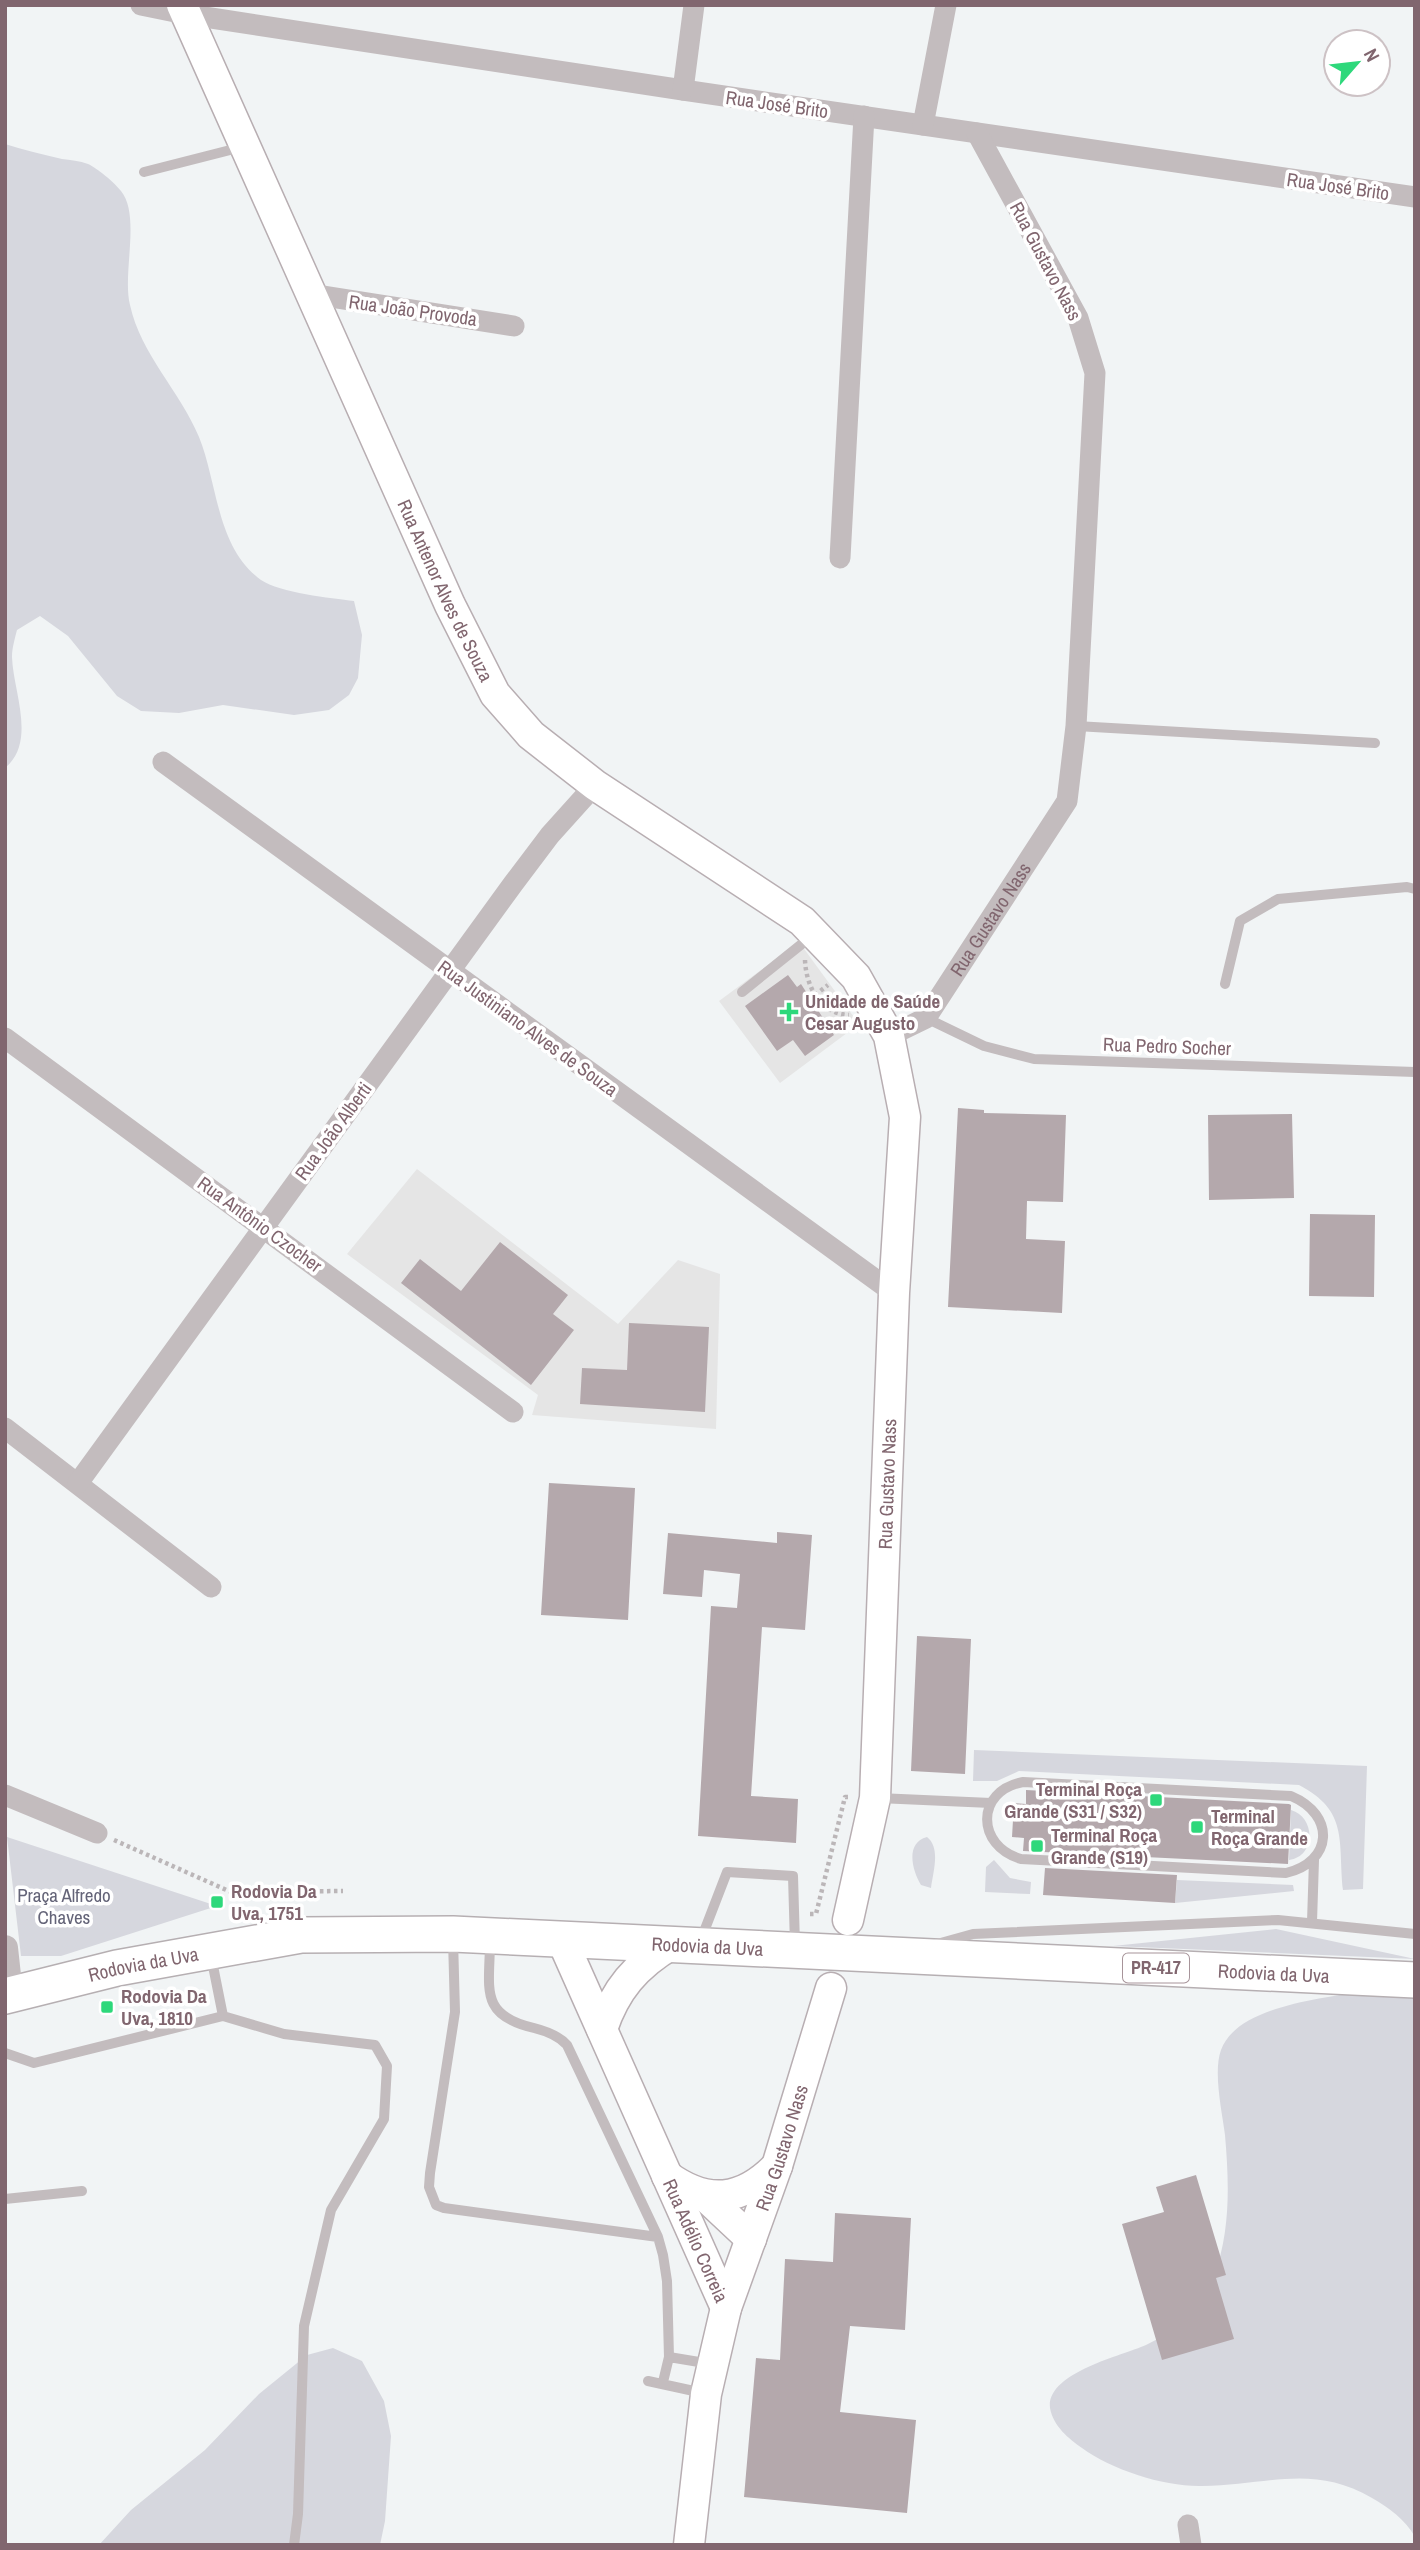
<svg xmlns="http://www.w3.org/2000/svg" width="1420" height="2550" viewBox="0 0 1420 2550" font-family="'Archivo Narrow',sans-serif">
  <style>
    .built { fill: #e5e5e5 }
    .green { fill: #d6d7de }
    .building { fill: #b4a8ac }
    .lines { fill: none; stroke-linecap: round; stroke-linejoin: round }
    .secondary-casing { stroke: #b8aeb2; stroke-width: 33 }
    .trunk-casing { stroke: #b6afb2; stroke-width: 38 }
    .path { stroke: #bbb6b8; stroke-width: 4.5; stroke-dasharray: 3.5 3.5; stroke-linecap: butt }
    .service { stroke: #c3bcbe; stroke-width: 10 }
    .minor { stroke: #c3bcbe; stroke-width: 21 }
    .tertiary { stroke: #c3bcbe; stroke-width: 26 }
    .secondary { stroke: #fff; stroke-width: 30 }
    .trunk { stroke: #fff; stroke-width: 35 }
    .poi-dot { fill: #2ed87b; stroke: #fff; stroke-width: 2.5 }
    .labels { text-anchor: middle; stroke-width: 7; stroke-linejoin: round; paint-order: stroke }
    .shield { fill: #fff; stroke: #a7949a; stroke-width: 2 }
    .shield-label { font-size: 18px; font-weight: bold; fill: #81666f }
    .street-label { font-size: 19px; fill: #81666f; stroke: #fff }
    .poi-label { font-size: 19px; font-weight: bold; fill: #81666f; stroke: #fff; text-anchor: start }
    .park-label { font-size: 19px; fill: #646478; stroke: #fff }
  </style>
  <rect width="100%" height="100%" fill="#f1f4f5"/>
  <path class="built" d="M799 942 859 1024 780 1083 719 1001Z
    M417 1169 618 1324 678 1260 720 1274 716 1429 532 1415 538 1395 347 1254Z"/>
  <path class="green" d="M5 144C24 150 42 154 62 159 70 160 80 161 88 164 97 168 114 182 121 191 141 216 122 273 130 305 141 355 180 391 199 437 218 484 216 547 261 580 280 593 331 598 354 601L362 635 358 678 349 695 329 710 294 715 223 705 179 713 141 711 117 696 68 636 40 616 17 630C15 638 12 648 12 657 13 691 37 742 5 768Z
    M974 1750 1367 1766 1363 1889 1343 1890C1338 1841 1349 1811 1299 1785L1019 1771 997 1781H973Z
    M1291 1810C1316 1817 1316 1857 1289 1860Z
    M7 1837 217 1906 61 1956H21Z
    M927 1837C941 1848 933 1872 931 1888L921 1885C912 1870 905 1843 927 1837Z
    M994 1860 1010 1878 1031 1882 1030 1894 985 1892 986 1867Z
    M1177 1880 1293 1885 1294 1891 1175 1903Z
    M1276 1929 1415 1959 1113 1946Z
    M1362 1991 1415 1997V2537C1405 2519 1389 2508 1372 2498 1312 2463 1265 2486 1202 2486 1165 2487 1112 2470 1082 2448 1069 2439 1053 2426 1050 2408 1046 2373 1121 2356 1146 2345 1168 2334 1190 2319 1204 2300 1209 2293 1211 2284 1214 2276 1231 2230 1229 2182 1225 2135 1222 2111 1213 2072 1221 2050 1237 2006 1322 1999 1362 1991Z
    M333 2348 362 2361 384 2401 391 2436 385 2521 380 2545H99L131 2510 205 2450 259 2394 307 2355Z"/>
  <path class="building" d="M788 975 797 987 801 984 834 1035 805 1056 793 1040 777 1051 745 1006Z
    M958 1108 984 1110V1113L1066 1115 1063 1202 1027 1201 1026 1239 1065 1241 1062 1313 948 1307Z
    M1292 1114 1294 1198 1209 1200 1208 1115Z
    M1310 1214 1375 1215 1374 1297 1309 1296Z
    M500 1242 568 1295 553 1314 574 1330 531 1385 401 1283 420 1259 461 1291Z
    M629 1323 709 1327 705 1412 580 1404 582 1368 627 1370Z
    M549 1483 635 1488 628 1620 541 1615Z
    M777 1532 812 1535 805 1630 762 1627 751 1796 798 1799 796 1843 698 1836 711 1606 737 1608 740 1574 704 1570 702 1597 663 1594 668 1533 777 1543Z
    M917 1636 971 1639 965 1774 911 1771Z
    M1026 1790 1289 1804 1291 1805 1288 1864 1023 1851 1024 1838 1012 1837 1014 1803 1026 1804Z
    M1045 1868 1177 1875 1175 1903 1043 1895Z
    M1196 2175 1226 2275 1216 2278 1234 2339 1162 2360 1122 2224 1164 2212 1156 2187Z
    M835 2213 911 2218 905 2330 850 2326 840 2412 916 2420 907 2513 744 2497 756 2358 780 2360 785 2259 833 2262Z"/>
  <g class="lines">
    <g class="secondary-casing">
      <g id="secondary">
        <path id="s2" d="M182 5 450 605 495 694 531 735 595 785 802 921 856 977 889 1036 905 1117 894 1293 875 1798 848 1920"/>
        <path id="s3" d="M562 1940 726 2308"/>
        <path d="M602 2029C615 1990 636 1965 672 1944"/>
        <path d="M667 2176C707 2205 742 2202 777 2166"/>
        <path d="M704 2195 751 2239"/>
        <path id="s4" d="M689 2545 706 2394 726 2308 777 2166 831 1988"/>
      </g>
    </g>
    <g class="trunk-casing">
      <g id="trunk">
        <path id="s5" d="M5 1996 117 1968 301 1935 453 1934 1415 1980"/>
      </g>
    </g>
    <path class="path" d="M805 960C806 985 819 1014 849 1015
      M815 995 828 985
      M114 1840 231 1892 343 1891
      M810 1914H816L845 1797H850"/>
    <path class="service" d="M144 172 242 147
      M1076 726 1375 743
      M1225 984 1240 921 1278 899 1407 887 1415 889
      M742 992 813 935
      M926 1018 984 1046 1034 1059 1415 1072
      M1023 1782 1291 1796C1336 1815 1333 1862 1286 1873L1021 1859C976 1846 975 1791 1023 1782Z
      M878 1798 991 1803
      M1312 1922 1314 1860
      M453 1939 455 2012 430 2173 429 2187 436 2205 444 2208 658 2237
      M490 1940C490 1988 478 2015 534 2028 546 2031 559 2036 567 2045L658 2237 663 2255 667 2281 669 2357 663 2382
      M700 1942 727 1872 793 1876 795 1945
      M937 1944 973 1934 1278 1920 1415 1934
      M211 1956 223 2016 284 2034 375 2045 387 2066 384 2119 331 2210 304 2326 298 2514 294 2545
      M5 2053 34 2063 223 2016
      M5 2199 82 2191
      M669 2357 711 2364
      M648 2381 703 2393"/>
    <g class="minor">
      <path d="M141 5 185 14 683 90 1415 197"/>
      <path d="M683 90 694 5"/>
      <path d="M923 125 946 5"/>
      <path d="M311 294 514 326"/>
      <path d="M840 558 864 116"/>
      <path d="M163 762 894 1293"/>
      <path id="s1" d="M889 1036 926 1018 1067 801 1076 726 1095 373 1078 318 977 133"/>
      <path d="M5 1038 513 1412"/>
      <path d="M5 1428 211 1587"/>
      <path d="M78 1483 513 884 550 835 595 785"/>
      <path d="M5 1795 97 1833"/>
      <path d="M1188 2525 1191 2545"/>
    </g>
    <path class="tertiary" d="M5 1948 10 1994"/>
    <use href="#secondary" class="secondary"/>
    <use href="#trunk" class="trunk"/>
  </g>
  <g class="poi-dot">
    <path d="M785.5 1001.5h7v7h7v7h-7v7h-7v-7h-7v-7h7z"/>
    <rect x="1149" y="1793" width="14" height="14" rx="3.5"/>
    <rect x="1190" y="1820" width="14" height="14" rx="3.5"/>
    <rect x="1030" y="1839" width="14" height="14" rx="3.5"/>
    <rect x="210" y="1895" width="14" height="14" rx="3.5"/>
    <rect x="100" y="2000" width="14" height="14" rx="3.5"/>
  </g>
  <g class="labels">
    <rect class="shield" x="1123" y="1953.5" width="66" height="29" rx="5"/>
    <g class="shield-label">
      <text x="1156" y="1974">PR-417</text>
    </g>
    <g class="street-label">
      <text transform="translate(777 104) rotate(8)" y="7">Rua José Brito</text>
      <text transform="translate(1338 186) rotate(8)" y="7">Rua José Brito</text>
      <text transform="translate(1046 261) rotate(62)" y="7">Rua Gustavo Nass</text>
      <text transform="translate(413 310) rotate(8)" y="7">Rua João Provoda</text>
      <text dy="7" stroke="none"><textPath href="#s2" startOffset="642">Rua Antenor Alves de Souza</textPath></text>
      <text dy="7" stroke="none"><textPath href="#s1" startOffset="159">Rua Gustavo Nass</textPath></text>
      <text transform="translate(528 1028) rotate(36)" y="7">Rua Justiniano Alves de Souza</text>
      <text transform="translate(1167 1046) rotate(2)" y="7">Rua Pedro Socher</text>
      <text transform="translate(333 1131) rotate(-54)" y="7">Rua João Alberti</text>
      <text transform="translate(260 1224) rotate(36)" y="7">Rua Antônio Czocher</text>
      <text transform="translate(887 1484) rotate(-88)" y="7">Rua Gustavo Nass</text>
      <text dy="7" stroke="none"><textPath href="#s5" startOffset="709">Rodovia da Uva</textPath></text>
      <text dy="7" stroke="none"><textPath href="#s5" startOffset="142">Rodovia da Uva</textPath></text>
      <text dy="7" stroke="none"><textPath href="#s5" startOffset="1276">Rodovia da Uva</textPath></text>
      <text dy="7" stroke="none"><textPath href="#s4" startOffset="410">Rua Gustavo Nass</textPath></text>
      <text dy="7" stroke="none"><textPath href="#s3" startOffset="329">Rua Adélio Correia</textPath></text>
    </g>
    <g class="poi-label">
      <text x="805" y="1008">Unidade de Saúde<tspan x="805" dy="22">Cesar Augusto</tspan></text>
      <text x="1142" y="1796" text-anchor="end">Terminal Roça<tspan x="1142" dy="22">Grande (S31 / S32)</tspan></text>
      <text x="1211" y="1823">Terminal<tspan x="1211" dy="22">Roça Grande</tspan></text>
      <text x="1051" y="1842">Terminal Roça<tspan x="1051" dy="22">Grande (S19)</tspan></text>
      <text x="231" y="1898">Rodovia Da<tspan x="231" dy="22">Uva, 1751</tspan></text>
      <text x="121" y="2003">Rodovia Da<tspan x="121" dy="22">Uva, 1810</tspan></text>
    </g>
    <g class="park-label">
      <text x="64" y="1902">Praça Alfredo<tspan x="64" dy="22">Chaves</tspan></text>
    </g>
  </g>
  <rect width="1420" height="2550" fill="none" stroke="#81666f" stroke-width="14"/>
  <g transform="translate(1357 63) rotate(62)"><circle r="33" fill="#ffffff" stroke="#cdc2c5" stroke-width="2"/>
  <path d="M0-5L12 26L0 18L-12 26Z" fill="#2ed87b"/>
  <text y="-10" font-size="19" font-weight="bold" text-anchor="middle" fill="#81666f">N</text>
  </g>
</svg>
